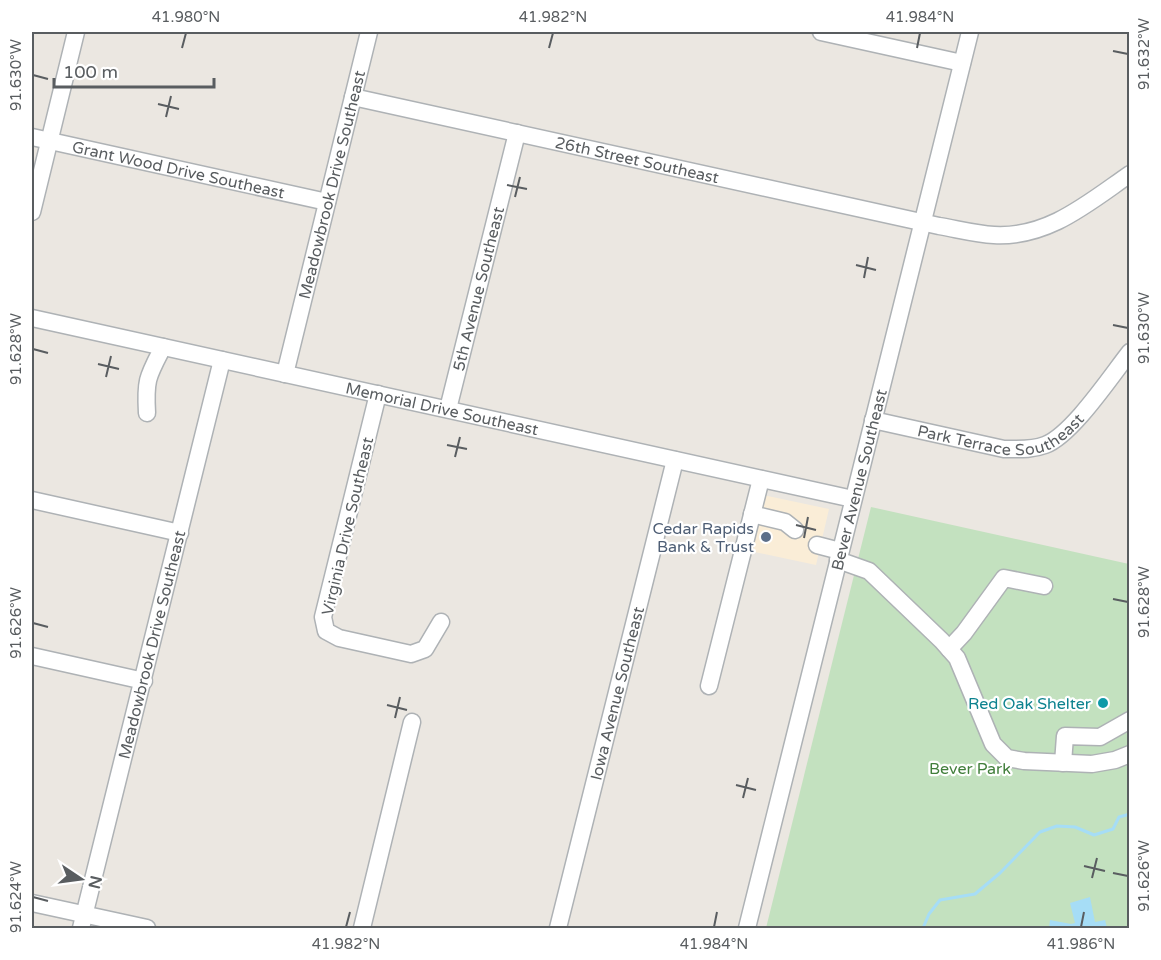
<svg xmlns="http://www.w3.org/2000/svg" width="1161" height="960" viewBox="0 0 1161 960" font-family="'Varela Round',sans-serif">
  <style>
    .commercial { fill: #faedd7 }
    .green { fill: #c3e1bf }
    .water { fill: #a6ddf6 }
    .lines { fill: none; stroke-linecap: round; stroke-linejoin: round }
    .stream { stroke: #a6ddf6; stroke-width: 3 }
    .minor-casing { stroke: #aeb2b5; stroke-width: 19 }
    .minor { stroke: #fff; stroke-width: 16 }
    .ticks { fill: none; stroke: #595d60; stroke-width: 2 }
    .service-dot { fill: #5c6f8a; stroke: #fff; stroke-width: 2 }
    .culture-dot { fill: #0f9aa8; stroke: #fff; stroke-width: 2 }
    .labels { text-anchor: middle; stroke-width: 4.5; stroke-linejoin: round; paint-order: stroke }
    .street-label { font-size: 16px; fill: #595d60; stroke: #fff }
    .service-label { font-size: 16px; fill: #4e5e75; stroke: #fff; text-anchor: end }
    .culture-label { font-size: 16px; fill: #0d838f; stroke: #fff; text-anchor: end }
    .park-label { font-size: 16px; fill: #417e3b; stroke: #fff }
    .neatline { fill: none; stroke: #595d60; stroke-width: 2 }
    .ticks-label { font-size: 15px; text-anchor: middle; fill: #595d60 }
  </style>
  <rect width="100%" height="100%" fill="#ebe7e1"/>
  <path class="commercial" d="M763 495 829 509 816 565 750 551Z"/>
  <path class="green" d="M871 507 1129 564V928H766Z"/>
  <path class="water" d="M1090 897 1095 922 1105 920 1107 928H1049L1050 920 1071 924 1075 923 1070 903Z"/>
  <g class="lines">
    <path class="stream" d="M923 928 929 914 940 900 975 894 1000 873 1040 832 1057 826 1075 827 1094 835 1113 829 1119 817 1130 814"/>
    <g class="minor-casing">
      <g id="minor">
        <path d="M821 32 962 63"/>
        <path id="s1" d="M353 97 939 226C957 229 976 234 994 235 1048 238 1088 203 1130 174"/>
        <path id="s2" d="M32 137 327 202"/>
        <path d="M32 212 76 32"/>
        <path id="s3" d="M32 318 853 499"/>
        <path id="s4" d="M285 374 369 32"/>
        <path d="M378 394 323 617 326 631 339 638 411 654 425 649 441 622"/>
        <path id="s5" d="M448 409 517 133"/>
        <path d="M147 413C145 379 148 376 163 347"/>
        <path id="s6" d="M873 420 1004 449C1018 449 1032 450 1045 445 1072 435 1111 376 1130 352"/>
        <path d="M32 500 180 533"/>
        <path d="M752 514 785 522 795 530"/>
        <path d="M817 545 840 551"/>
        <path d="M838 560 869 571 942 641 957 658 993 744 1007 758 1024 761 1092 764 1115 760 1130 754"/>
        <path d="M949 649 964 633 1004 578 1044 586"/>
        <path d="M32 656 144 681"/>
        <path d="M709 686 761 479"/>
        <path d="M1063 763 1065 736 1100 737 1130 720"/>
        <path d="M32 903 147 928"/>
        <path id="s7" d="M81 928 222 360"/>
        <path d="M362 928 412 722"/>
        <path id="s8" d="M558 928 675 460"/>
        <path id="s9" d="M747 928 970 32"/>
      </g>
    </g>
    <use href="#minor" class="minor"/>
  </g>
  <path class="ticks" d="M182 48 186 33M549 48 553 33M917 48 920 33M1113 51 1128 54M33 75 48 79M158 104 179 109M166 117 171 96M507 185 527 189M515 197 520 177M856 265 876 270M864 278 868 257M1113 325 1128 328M33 349 48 353M98 364 119 369M106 377 111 356M447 445 467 449M455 457 460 437M796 525 816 530M804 538 808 517M1113 599 1128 602M33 623 48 627M387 705 407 710M395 718 400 697M736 785 756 790M743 798 748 778M1084 866 1105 871M1113 873 1128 876M1092 878 1097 858M33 897 48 901M346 927 350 912M714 927 717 912M1081 927 1084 912"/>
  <circle class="service-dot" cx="766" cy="537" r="6"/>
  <circle class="culture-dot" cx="1103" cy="703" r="6"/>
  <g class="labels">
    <g class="street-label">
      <text dy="6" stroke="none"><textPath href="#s1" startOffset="291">26th Street Southeast</textPath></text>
      <text dy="6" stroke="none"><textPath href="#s2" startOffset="150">Grant Wood Drive Southeast</textPath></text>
      <text dy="6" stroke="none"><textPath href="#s4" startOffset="195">Meadowbrook Drive Southeast</textPath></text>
      <text dy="6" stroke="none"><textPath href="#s5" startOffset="124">5th Avenue Southeast</textPath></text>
      <text dy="6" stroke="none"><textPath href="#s3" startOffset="420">Memorial Drive Southeast</textPath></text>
      <text dy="6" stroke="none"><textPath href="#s6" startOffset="134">Park Terrace Southeast</textPath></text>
      <text dy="6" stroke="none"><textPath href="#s9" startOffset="462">Bever Avenue Southeast</textPath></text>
      <text transform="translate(347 526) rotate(-77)" y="6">Virginia Drive Southeast</text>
      <text dy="6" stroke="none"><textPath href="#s7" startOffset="292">Meadowbrook Drive Southeast</textPath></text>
      <text dy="6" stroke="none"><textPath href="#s8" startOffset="242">Iowa Avenue Southeast</textPath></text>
    </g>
    <g class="service-label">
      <text x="754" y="534">Cedar Rapids<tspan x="754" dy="18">Bank &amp; Trust</tspan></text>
    </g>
    <g class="culture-label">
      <text x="1091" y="709">Red Oak Shelter</text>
    </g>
    <g class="park-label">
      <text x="970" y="774">Bever Park</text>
    </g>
  </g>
  <rect width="1161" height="960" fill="none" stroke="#ffffff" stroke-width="66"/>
  <g transform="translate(81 879) rotate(103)" stroke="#ffffff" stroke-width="4.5" paint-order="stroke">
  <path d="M0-4.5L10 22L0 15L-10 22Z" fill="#595d60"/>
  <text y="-9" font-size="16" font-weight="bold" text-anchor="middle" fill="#595d60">N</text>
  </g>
  <path d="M54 78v9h160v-9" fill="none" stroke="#595d60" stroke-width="3"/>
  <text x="63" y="78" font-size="18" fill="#595d60" stroke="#ffffff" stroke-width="4.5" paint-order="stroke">100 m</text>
  <rect x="33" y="33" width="1095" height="894" class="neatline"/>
  <g class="ticks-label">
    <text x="186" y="22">41.980°N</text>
    <text x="553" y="22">41.982°N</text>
    <text x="920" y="22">41.984°N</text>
    <text transform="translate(1144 54) rotate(-90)" y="5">91.632°W</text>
    <text transform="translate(16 75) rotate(-90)" y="5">91.630°W</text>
    <text transform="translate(1144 328) rotate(-90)" y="5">91.630°W</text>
    <text transform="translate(16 349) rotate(-90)" y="5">91.628°W</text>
    <text transform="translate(1144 602) rotate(-90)" y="5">91.628°W</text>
    <text transform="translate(16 623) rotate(-90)" y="5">91.626°W</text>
    <text transform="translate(1144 876) rotate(-90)" y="5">91.626°W</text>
    <text transform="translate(16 897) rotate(-90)" y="5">91.624°W</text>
    <text x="346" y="949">41.982°N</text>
    <text x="714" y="949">41.984°N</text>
    <text x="1081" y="949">41.986°N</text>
  </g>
</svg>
